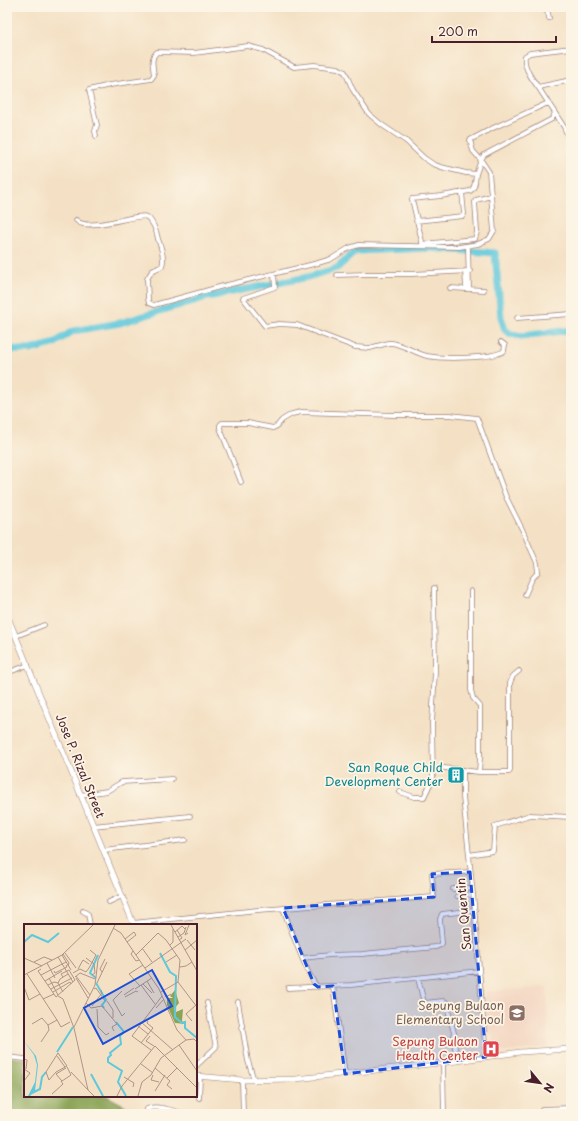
<svg xmlns="http://www.w3.org/2000/svg" width="578" height="1121" viewBox="0 0 578 1121" font-family="'Playpen Sans',sans-serif">
  <style>
    .built { fill: #f3d4bf }
    .forest { fill: #8aa456; stroke: #6a6240 }
    .lines { fill: none; stroke-linecap: round; stroke-linejoin: round }
    .river { stroke: #5fc8db; stroke-width: 7 }
    .minor-casing { stroke: #9f8078; stroke-width: 5.5 }
    .tertiary-casing { stroke: #9f8078; stroke-width: 6 }
    .minor { stroke: #fff; stroke-width: 4 }
    .tertiary { stroke: #fff; stroke-width: 5 }
    .marked { fill: #1d4ed8; fill-opacity: 0.2; stroke: #1d4ed8; stroke-width: 3; stroke-dasharray: 8 5; stroke-linejoin: round }
    .labels { text-anchor: middle; stroke-width: 3.5; stroke-linejoin: round; paint-order: stroke }
    .street-label { font-size: 12px; fill: #4a1f2b; stroke: #fcf5e5 }
    .culture-label { font-size: 12px; fill: #0d838f; stroke: #fcf5e5; text-anchor: end }
    .education-label { font-size: 12px; fill: #785e54; stroke: #fcf5e5; text-anchor: end }
    .health-label { font-size: 12px; fill: #be3a42; stroke: #fcf5e5; text-anchor: end }
    .inset-river { fill: none; stroke: #5fc8db; stroke-width: 2 }
    .inset-road { fill: none; stroke: #b09387; stroke-width: 1 }
    .view { fill: #1d4ed8; fill-opacity: 0.15; stroke: #1d4ed8; stroke-width: 2 }
    .inset-edge { fill: none; stroke: #4a1f2b; stroke-width: 2 }
  </style>
  <rect width="100%" height="100%" fill="#fcf5e5"/>
  <filter id="ink" filterUnits="userSpaceOnUse"><feTurbulence type="fractalNoise" baseFrequency=".025" numOctaves="2"/><feDisplacementMap in="SourceGraphic" scale="8" xChannelSelector="R" yChannelSelector="G"/><feConvolveMatrix kernelMatrix="1 2 1 2 8 2 1 2 1" color-interpolation-filters="sRGB"/></filter>
  <filter id="wash" filterUnits="userSpaceOnUse"><feTurbulence type="fractalNoise" baseFrequency=".012" numOctaves="4" result="noise"/><feDisplacementMap in="SourceGraphic" scale="16" xChannelSelector="R" yChannelSelector="G"/><feGaussianBlur stdDeviation="0.9" result="paint"/><feColorMatrix in="noise" values="0 0 0 0 0 0 0 0 0 0 0 0 0 0 0 0 0 1.4 0 .05"/><feComposite in="paint" operator="in"/></filter>
  <g filter="url(#wash)">
    <rect width="100%" height="100%" fill="#f4e1c5"/>
    <path class="built" d="M547 987 548 1047 494 1053 492 1034 487 1033 485 992Z"/>
    <path class="forest" d="M7 1057 25 1059V1096H107L129 1108 125 1114H7Z"/>
    <g class="lines">
      <path class="river" d="M7 344 14 350H29L53 344 73 331 120 323 207 297 308 277 337 268 356 251 428 248 495 253 501 317 505 330 511 334 521 336 571 330"/>
    </g>
  </g>
  <g filter="url(#ink)">
    <g class="lines">
      <g class="minor-casing">
        <path id="minor" d="M542 7 548 13 549 18
          M538 87C532 79 523 67 525 56L530 53 571 48
          M555 113 564 127 571 144
          M96 136 95 131 97 125 89 90 110 85 151 79 154 75C153 66 150 58 157 52L194 53 248 46 263 50 294 67 314 65 338 68 345 72 353 90 369 114 382 125 406 141 424 158 433 164 441 167 466 173 476 174 481 160 473 151 470 140 493 128 548 103
          M76 220C78 222 81 224 84 224 99 228 140 213 147 217 153 221 157 233 158 239 161 247 165 258 162 266L152 271 147 279 148 299 149 303 154 305 223 286 318 263 331 259 349 248 359 245 459 247 478 244 489 239 494 231 489 172 481 160 484 155 552 119 555 113 538 87 571 80
          M416 221 463 216 464 214 462 192
          M422 244 475 239 477 232 475 202 476 200 491 196
          M423 246 412 199 441 196 470 191C476 188 475 180 476 174
          M468 246 469 289
          M465 271 466 288
          M274 274 275 287 243 298 265 326 279 324 297 325 355 347 370 348 388 343H392C404 345 415 353 427 356 442 359 492 359 504 351L505 345 501 342
          M337 275 367 274H412L470 271
          M450 288 484 290
          M517 318 571 314
          M241 482 220 428V425L222 423H248L273 428 277 426 282 420 292 414 301 412 395 415H450L477 418 506 497 522 529 537 563 538 572 532 579 525 595
          M471 591V690L473 698 480 706V758L479 772
          M16 636 44 625
          M7 673 28 665
          M444 768 479 772H509L510 771V683L513 676 519 671
          M463 770V797L474 904 486 1057
          M400 792 414 797H424L433 778 432 723 435 671 434 588
          M80 795 107 791 122 782 172 779
          M93 826 190 816
          M104 850 185 840
          M469 855 493 851 495 826 530 815 571 817
          M453 889 472 888
          M457 896 473 894
          M109 902 122 896
          M283 908C288 922 309 981 318 987
          M83 911 88 914 90 925
          M133 923 258 910 434 897 432 874 470 872
          M303 958 330 955 362 954 436 947 441 945 442 943 440 919 442 914 475 910
          M418 978 424 1003 444 1001 446 1002 454 1033V1041L457 1061
          M333 986 345 1074
          M288 988 351 985 479 971
          M238 1002 248 1061 254 1080
          M7 1057 25 1059
          M443 1062 444 1114
          M196 1066 216 1047 207 1003
          M242 1080 243 1114
          M199 1098 200 1077
          M542 1109 571 1108
          M146 1114 147 1109C155 1104 175 1111 185 1114"/>
      </g>
      <g class="tertiary-casing">
        <path id="tertiary" d="M7 615 134 925
          M196 1076 242 1080 296 1079 457 1061 520 1052 571 1049"/>
      </g>
      <use href="#minor" class="minor"/>
      <use href="#tertiary" class="tertiary"/>
    </g>
  </g>
  <path class="marked" d="M470 872 486 1057 345 1074 333 986 318 987 314 984 283 908 434 897 432 874Z"/>
  <defs>
    <g id="building-square" transform="scale(0.9)"><rect x="-9" y="-9" width="18" height="18" rx="4" fill="#0f9aa8" stroke="#fcf5e5"/><path d="M-4-6H4V6H1V3H-1V6H-4ZM-2.5-4.3h1.7v1.8h-1.7ZM.8-4.3h1.7v1.8H.8ZM-2.5-1h1.7V.8h-1.7ZM.8-1h1.7V.8H.8Z" fill="#fff"/></g>
    <g id="school-square" transform="scale(0.9)"><rect x="-9" y="-9" width="18" height="18" rx="4" fill="#8d6e63" stroke="#fcf5e5"/><path d="M0-5L7-2L0 1L-7-2ZM-4 1L0 2.5L4 1V4Q0 6-4 4Z" fill="#fff"/></g>
    <g id="hospital-square" transform="scale(0.9)"><rect x="-9" y="-9" width="18" height="18" rx="4" fill="#e0444e" stroke="#fcf5e5"/><path d="M-5-5h3v3.5h4V-5h3V5h-3V1.5h-4V5h-3Z" fill="#fff"/></g>
  </defs>
  <g fill-rule="evenodd">
    <use href="#building-square" x="456" y="775"/>
    <use href="#school-square" x="517" y="1013"/>
    <use href="#hospital-square" x="491" y="1049"/>
  </g>
  <g class="labels">
    <g class="street-label">
      <text transform="translate(80 766) rotate(68)" y="4">Jose P. Rizal Street</text>
      <text transform="translate(464 914) rotate(-95)" y="4">San Quentin</text>
    </g>
    <g class="culture-label">
      <text x="443" y="772">San Roque Child<tspan x="443" dy="14">Development Center</tspan></text>
    </g>
    <g class="education-label">
      <text x="504" y="1010">Sepung Bulaon<tspan x="504" dy="14">Elementary School</tspan></text>
    </g>
    <g class="health-label">
      <text x="478" y="1046">Sepung Bulaon<tspan x="478" dy="14">Health Center</tspan></text>
    </g>
  </g>
  <g transform="translate(24 924)">
    <rect width="173" height="173" fill="#f4e1c5"/>
    <path d="M151 66 155 79 150 85 152 88 159 85 158 97 162 100 151 99 143 81V74H149L146 72Z" fill="#8aa456"/>
    <path d="M0 117 12 132 14 141 11 167 6 172H4L11 158 13 141 10 131Z" fill="#5fc8db"/>
    <path class="inset-river" d="M0 18 8 11 24 18 35 9M136 29 146 48 152 52 151 93 158 99 161 98V104L173 114M72 54 66 49 74 31M72 59 82 76 78 81 80 84M92 98 100 108 96 112 97 120 86 129 87 131 84 134V138L98 147 94 158 102 172M33 128 49 103M67 150 79 172M8 169 16 165 18 153 22 148"/>
    <path class="inset-road" d="M147 1 173 47M89 4 97 9 135 65 153 106 162 116M153 6 158 14 155 16M151 8 158 2 161 5M164 9 161 11 165 1M154 13 160 9 162 3M101 15 110 8 112 11 103 18M163 16 171 26M146 21 149 18V5M118 24 128 38M161 26 173 16M109 27 107 30 112 37 115 36M41 29 52 44M39 30 45 39 44 42M38 31 47 46M112 31 134 9 142 16 156 36 154 58 173 83M34 33 49 58M0 34 18 42M62 34 70 40 71 49 68 51M10 38 20 33 28 36M142 38 153 31M23 39 31 54M156 43 162 42 168 38M121 44 162 15M17 45 14 47 32 73 51 56 45 46 37 50 39 53M54 45 59 36 65 40M30 47 31 49 43 43 42 41M78 48 76 45 81 35M49 49 56 45 62 48 65 44 72 31 66 26M3 50 33 96M0 51 38 31 69 1M17 51 42 38M52 52 66 71M51 53 56 49 71 55M25 54 34 71M52 54 64 74M21 57 38 47M123 57 130 69M34 59 36 55 44 50M73 59 83 38M119 60 128 69M24 61 30 58 34 59 39 68M117 61 131 80M116 62 105 50 119 41M0 63 5 76 16 70M27 65 48 54M70 65 72 64 81 77M111 65 128 54M98 67 89 76 98 92 101 89M140 67 142 73 147 70M29 68 46 58 47 60M137 68 154 58M100 71 110 64M34 72 39 75 50 104 64 166 70 172M101 73 112 67 114 68M19 75 30 70M83 77 89 86V94M62 79 67 84 78 82 93 100 88 103 90 107M68 82 78 69 77 66M132 84 140 75M73 85 74 103 82 111 85 109M168 97 162 90 172 81M117 98 149 126M8 100 18 94 24 101M114 102 124 110M50 103 71 61 74 36 91 1M126 112 122 117 130 122M17 118 25 106 24 101 33 96 37 103 46 98M117 119 129 104 123 99 124 97M155 121 173 147M127 126 108 112 138 72M34 129 43 142 32 148 25 156 22 148ZM33 132 41 143M0 135 3 136 2 145M117 140 129 149M42 144 32 150 38 157 47 151 43 143M131 144 146 157 143 161 148 165M0 145 6 149 0 157M47 148 64 166M129 151 127 156 135 158M100 153 110 159 109 163M143 154 153 144M131 167 141 151M28 170 39 160 37 157M93 172 98 162 131 122 173 164M114 172 118 158 127 151 137 134 162 116 170 115 173 118"/>
    <path class="view" d="M128 46 148 82 79 120 60 84Z"/>
    <rect width="173" height="173" class="inset-edge"/>
  </g>
  <rect width="578" height="1121" fill="none" stroke="#fcf5e5" stroke-width="24"/>
  <g transform="translate(540 1083) rotate(119)" stroke="#fcf5e5" stroke-width="3" paint-order="stroke">
  <path d="M0-3L7 15L0 10L-7 15Z" fill="#4a1f2b"/>
  <text y="-6" font-size="11" font-weight="bold" text-anchor="middle" fill="#4a1f2b">N</text>
  </g>
  <path d="M432 36v6h124v-6" fill="none" stroke="#4a1f2b" stroke-width="2"/>
  <text x="438" y="36" font-size="12" fill="#4a1f2b" stroke="#fcf5e5" stroke-width="3" paint-order="stroke">200 m</text>
</svg>
